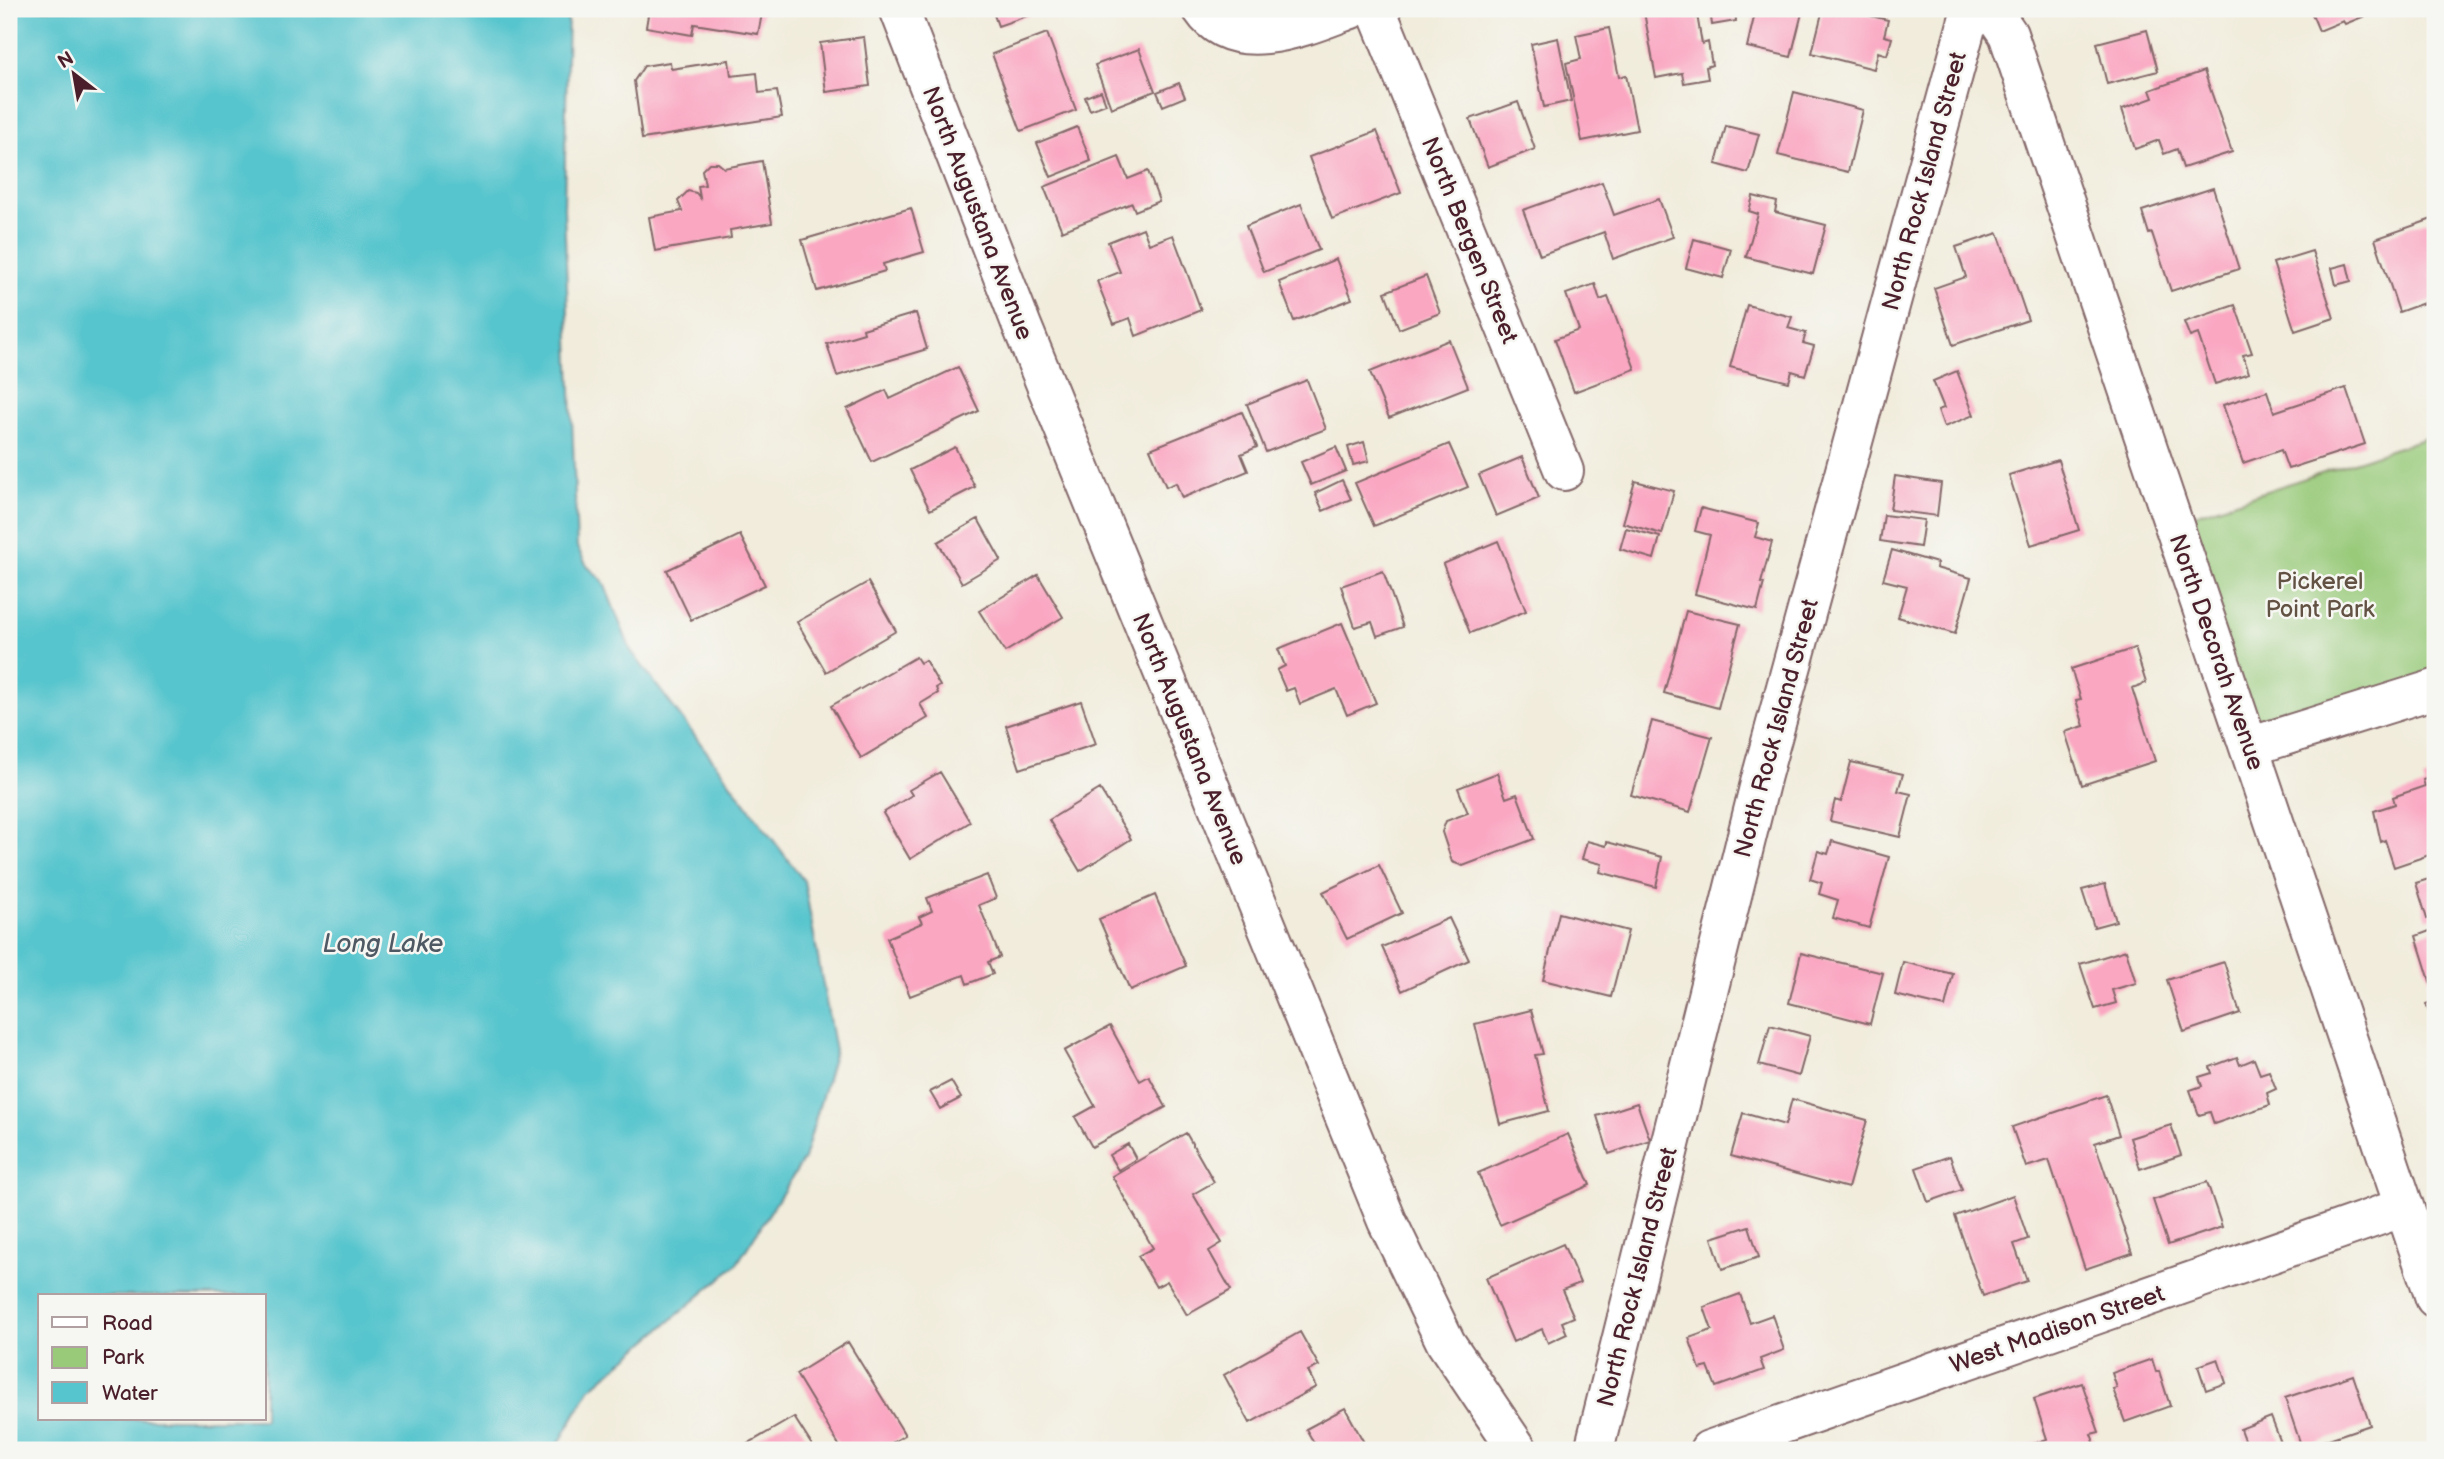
<svg xmlns="http://www.w3.org/2000/svg" width="2444" height="1459" viewBox="0 0 2444 1459" font-family="'Balsamiq Sans',sans-serif">
  <style>
    .green { fill: #99ca7a; stroke: #727452; stroke-width: 2 }
    .water { fill: #57c5cd; stroke: #50727c; stroke-width: 2; fill-rule: evenodd }
    .building { fill: #faa7c2 }
    .lines { fill: none; stroke-linecap: round; stroke-linejoin: round }
    .minor-casing { stroke: #846769; stroke-width: 42 }
    .minor { stroke: #fff; stroke-width: 38 }
    .labels { text-anchor: middle; stroke-width: 5; stroke-linejoin: round; paint-order: stroke }
    .street-label { font-size: 24px; fill: #4a1f2b; stroke: #f6f6f2 }
    .park-label { font-size: 24px; fill: #625243; stroke: #f6f6f2 }
    .water-label { font-size: 26px; font-style: italic; fill: #4f5964; stroke: #f6f6f2 }
  </style>
  <rect width="100%" height="100%" fill="#f6f6f2"/>
  <filter id="ink" filterUnits="userSpaceOnUse"><feTurbulence type="fractalNoise" baseFrequency=".0143" numOctaves="2"/><feDisplacementMap in="SourceGraphic" scale="14" xChannelSelector="R" yChannelSelector="G"/><feConvolveMatrix kernelMatrix="1 2 1 2 8 2 1 2 1" color-interpolation-filters="sRGB"/></filter>
  <filter id="wash" filterUnits="userSpaceOnUse"><feTurbulence type="fractalNoise" baseFrequency=".00686" numOctaves="4" result="noise"/><feDisplacementMap in="SourceGraphic" scale="28" xChannelSelector="R" yChannelSelector="G"/><feGaussianBlur stdDeviation="1.57" result="paint"/><feColorMatrix in="noise" values="0 0 0 0 0 0 0 0 0 0 0 0 0 0 0 0 0 1.4 0 .05"/><feComposite in="paint" operator="in"/></filter>
  <g filter="url(#wash)">
    <rect width="100%" height="100%" fill="#f1ecdb"/>
    <path class="green" d="M2435 435V689L2249 747 2173 522Z"/>
    <path class="water" d="M9 9H568L564 209 577 547 587 566 603 581 631 651 804 881 835 1051 804 1159 736 1265 590 1389 555 1450H9ZM40 1296H264V1419H40Z"/>
    <g id="blocks">
      <path class="building" d="M649 9H763L758 34 694 24 692 35 646 27Z
        M992 9H1047L998 26Z
        M1664 9H1696L1702 44 1708 42 1712 65 1706 67 1708 79 1684 83 1682 73 1656 78 1644 12Z
        M1710 9H1735L1736 21 1712 25Z
        M1756 9H1785L1802 13 1791 57 1747 47Z
        M1823 9H1842L1888 20 1884 36 1892 38 1887 55 1878 52 1874 69 1812 53Z
        M2310 9H2375L2369 11 2370 14 2345 24 2343 21 2319 31Z
        M1609 28 1619 77 1626 75 1637 130 1582 141 1566 63 1581 59 1576 35Z
        M2147 30 2158 71 2107 84 2097 43Z
        M1047 33 1076 110 1021 131 992 54Z
        M864 37 870 86 826 92 820 43Z
        M1558 38 1571 101 1544 107 1531 44Z
        M1139 49 1155 91 1111 108 1095 65Z
        M729 60 731 76 757 73 759 93 777 91 782 117 642 139 634 81 644 66 670 62 671 69Z
        M2204 71 2232 152 2183 168 2177 149 2164 154 2159 140 2135 149 2122 109 2153 98 2150 90Z
        M1179 83 1185 97 1163 106 1157 92Z
        M1101 91 1106 104 1090 110 1085 97Z
        M1794 92 1863 110 1848 172 1778 155Z
        M1518 102 1535 149 1488 167 1470 119Z
        M1726 126 1759 134 1748 173 1716 164Z
        M1077 127 1091 161 1051 177 1037 143Z
        M1377 131 1401 193 1332 219 1309 157Z
        M1119 157 1128 179 1148 171 1159 201 1135 211 1132 203 1062 231 1044 187Z
        M762 161 772 223 730 230 731 238 655 251 649 217 682 211 678 201 688 191 696 193 700 198 698 186 705 185 702 170 709 163H718L724 168Z
        M1602 182 1614 215 1659 199 1673 237 1613 259 1604 232 1540 255 1523 210Z
        M2213 188 2239 269 2171 291 2152 233 2149 234 2142 211Z
        M1753 196 1777 202 1775 212 1826 225 1813 274 1746 257 1758 214 1749 211Z
        M1301 204 1319 250 1264 272 1246 226Z
        M911 208 924 252 883 264 885 271 817 291 802 240Z
        M2435 218V299L2399 312 2375 239Z
        M1143 228 1149 244 1173 235 1201 310 1136 336 1130 318 1114 324 1097 281 1120 272 1108 242Z
        M1998 233 2028 320 1953 345 1934 288 1966 277 1956 247Z
        M1694 239 1731 249 1723 278 1686 268Z
        M2312 251 2334 318 2295 331 2273 263Z
        M1336 259 1352 299 1294 321 1279 282Z
        M2347 264 2351 281 2336 285 2332 268Z
        M1426 276 1440 313 1399 329 1385 292Z
        M1595 284 1600 300 1608 297 1635 369 1574 392 1555 339 1579 330 1566 294Z
        M1747 305 1792 317 1788 328 1806 333 1803 343 1814 346 1805 375 1792 371 1789 382 1730 367Z
        M2235 305 2252 353 2243 355 2249 373 2215 384 2198 334 2190 337 2184 322Z
        M916 313 927 349 837 376 827 344 864 333 863 329Z
        M1449 340 1468 387 1389 418 1370 372Z
        M958 367 979 411 872 462 847 409 886 390 890 399Z
        M1957 371 1974 415 1944 427 1938 410 1944 408 1933 381Z
        M1307 380 1326 429 1266 452 1247 404Z
        M2346 388 2365 444 2288 469 2281 450 2243 463 2223 405 2267 391 2274 412Z
        M1242 412 1257 447 1241 454 1248 471 1182 498 1176 483 1166 487 1150 449Z
        M1364 442 1369 461 1353 465 1348 447Z
        M1449 444 1468 487 1374 526 1355 483Z
        M955 447 975 487 930 510 910 470Z
        M1336 447 1346 471 1311 485 1301 462Z
        M1522 457 1539 498 1496 516 1479 475Z
        M2058 460 2079 530 2031 545 2009 475Z
        M1895 476 1941 483 1937 516 1890 510Z
        M1342 480 1351 499 1323 511 1315 493Z
        M1635 481 1674 491 1662 534 1623 523Z
        M1701 508 1759 523 1755 537 1772 542 1761 583H1764L1757 610 1695 594 1710 535 1695 531Z
        M1884 515 1924 520 1920 547 1880 541Z
        M978 519 1001 560 962 583 938 542Z
        M1626 528 1660 537 1654 559 1620 549Z
        M740 535 765 585 691 620 667 570Z
        M1498 541 1526 611 1470 633 1443 564Z
        M1892 550 1937 563 1936 568 1971 578 1955 634 1898 617 1907 586 1883 580Z
        M1383 571 1403 627 1377 636 1372 622 1355 627 1341 586Z
        M1038 575 1063 617 1005 652 979 611Z
        M868 582 896 631 826 672 797 622Z
        M1686 611 1740 624 1718 708 1664 693Z
        M1342 623 1376 703 1347 715 1336 689 1300 704 1294 688 1286 691 1277 670 1285 666 1278 649Z
        M2135 648 2146 683 2132 688 2155 761 2082 785 2065 732 2084 726 2076 700 2081 699 2071 669Z
        M916 657 920 663 925 660 940 686 936 688 938 693 920 704 928 718 861 758 831 706Z
        M1081 701 1096 744 1020 769 1006 726Z
        M1652 721 1712 737 1690 812 1631 795Z
        M1851 762 1903 774 1898 791 1911 794 1900 837 1830 821 1835 800 1841 802Z
        M940 772 970 822 910 859 883 813 912 795 909 790Z
        M1497 773 1506 798 1517 794 1534 839 1463 866 1452 862 1442 832 1446 821 1468 813 1458 788Z
        M2435 776V853L2394 867 2385 840 2381 842 2374 811 2395 804 2393 797 2425 786 2423 780Z
        M1100 789 1131 839 1080 871 1049 820Z
        M1587 841 1606 846 1607 842 1662 857 1656 887 1600 872 1602 864 1582 859Z
        M1832 841 1889 857 1869 928 1833 918 1838 900 1819 894 1822 883 1810 879 1818 851 1828 854Z
        M1379 865 1402 913 1347 939 1323 892Z
        M987 875 996 898 979 905 1000 957 988 962 993 974 967 984 964 975 910 996 887 938 922 923 919 917 932 911 927 898Z
        M2435 877V922L2433 917 2427 919 2416 883Z
        M2105 884 2116 921 2094 927 2082 890Z
        M1155 895 1186 966 1130 990 1099 919Z
        M1559 913 1628 931 1611 997 1543 980Z
        M1449 918 1469 960 1402 991 1382 947Z
        M2435 929V983L2431 984 2416 936Z
        M2126 950 2136 983 2112 990 2116 1003 2095 1009 2080 964Z
        M1801 953 1883 973 1870 1024 1789 1003Z
        M1903 962 1953 974 1945 1007 1895 995Z
        M2224 962 2240 1013 2184 1032 2167 980Z
        M2435 1000V1029L2426 1004Z
        M1531 1010 1543 1054 1535 1055 1549 1111 1500 1124 1475 1024Z
        M1770 1025 1810 1036 1799 1076 1759 1065Z
        M1110 1026 1140 1081 1149 1076 1166 1107 1092 1147 1075 1117 1095 1106 1064 1051Z
        M2237 1057 2240 1065 2254 1059 2260 1074 2269 1071 2276 1089 2267 1093 2270 1105 2214 1124 2210 1112 2199 1115 2190 1090 2202 1086 2199 1077 2212 1073 2210 1067Z
        M951 1081 961 1098 940 1109 930 1092Z
        M2106 1095 2119 1135 2095 1143 2132 1253 2085 1269 2049 1160 2026 1167 2012 1127Z
        M1792 1099 1867 1120 1848 1188 1731 1156 1743 1113 1785 1125Z
        M1637 1103 1650 1140 1609 1154 1597 1116Z
        M2171 1125 2181 1155 2140 1169 2130 1138Z
        M1186 1133 1214 1182 1193 1194 1222 1243 1209 1251 1231 1290 1187 1315 1167 1281 1156 1287 1138 1256 1153 1248 1112 1176Z
        M1568 1134 1590 1185 1500 1225 1478 1173Z
        M1128 1144 1136 1159 1118 1170 1109 1155Z
        M1950 1156 1962 1190 1928 1202 1916 1168Z
        M2207 1182 2222 1227 2168 1245 2153 1200Z
        M2013 1195 2028 1239 2014 1244 2027 1281 1983 1296 1955 1216Z
        M1749 1226 1759 1257 1722 1269 1712 1238Z
        M1563 1244 1580 1283 1562 1290 1574 1317 1562 1322 1567 1334 1548 1343 1542 1329 1513 1342 1486 1278Z
        M1740 1294 1750 1323 1772 1315 1784 1350 1760 1359 1764 1370 1716 1387 1708 1367 1700 1369 1689 1338 1712 1330 1704 1307Z
        M1300 1332 1319 1366 1308 1371 1316 1387 1250 1423 1224 1375Z
        M848 1342 905 1435 880 1450H842L796 1374Z
        M2152 1359 2156 1372 2159 1371 2170 1406 2125 1422 2113 1389 2117 1388 2112 1373Z
        M2218 1359 2226 1383 2206 1390 2198 1366Z
        M2353 1375 2370 1425 2302 1448 2285 1398Z
        M2082 1383 2099 1432 2091 1434 2097 1450H2016L2047 1439 2034 1399Z
        M1345 1408 1367 1448 1363 1450H1318L1306 1429Z
        M794 1417 815 1450H737Z
        M2271 1417 2283 1448 2277 1450H2248L2240 1429Z"/>
    </g>
  </g>
  <g filter="url(#ink)">
    <use href="#blocks" fill-opacity="0" stroke="#846769" stroke-width="2"/>
    <g class="lines">
      <g class="minor-casing">
        <path id="minor" d="M899 9 1022 326 1387 1221 1446 1343 1518 1450
          M1202 9C1235 58 1308 25 1351 9
          M1376 9 1564 471
          M1991 9 2008 34 2435 1298
          M2249 747 2435 689
          M1594 1450 1762 775 1971 9
          M1709 1450 2404 1207"/>
      </g>
      <use href="#minor" class="minor"/>
    </g>
  </g>
  <g class="labels">
    <g class="street-label">
      <text transform="translate(1924 181) rotate(-75)" y="8">North Rock Island Street</text>
      <text transform="translate(978 213) rotate(69)" y="8">North Augustana Avenue</text>
      <text transform="translate(1470 240) rotate(68)" y="8">North Bergen Street</text>
      <text transform="translate(2217 652) rotate(71)" y="8">North Decorah Avenue</text>
      <text transform="translate(1776 728) rotate(-75)" y="8">North Rock Island Street</text>
      <text transform="translate(1190 739) rotate(68)" y="8">North Augustana Avenue</text>
      <text transform="translate(1637 1277) rotate(-76)" y="8">North Rock Island Street</text>
      <text transform="translate(2057 1329) rotate(-19)" y="8">West Madison Street</text>
    </g>
    <g class="park-label">
      <text x="2320" y="589">Pickerel<tspan x="2320" dy="28">Point Park</tspan></text>
    </g>
    <g class="water-label">
      <text x="383" y="952">Long Lake</text>
    </g>
  </g>
  <rect width="2444" height="1459" fill="none" stroke="#f6f6f2" stroke-width="35"/>
  <rect x="38" y="1294" width="228" height="126" fill="#f6f6f2" stroke="#b1a0a2" stroke-width="2"/>
  <rect x="52" y="1317" width="35" height="10" fill="#ffffff" stroke="#b1a0a2" stroke-width="2"/>
  <text x="102" y="1330" font-size="21" fill="#4a1f2b">Road</text>
  <rect x="52" y="1347" width="35" height="21" fill="#99ca7a" stroke="#b1a0a2" stroke-width="2"/>
  <text x="102" y="1364" font-size="21" fill="#4a1f2b">Park</text>
  <rect x="52" y="1382" width="35" height="21" fill="#57c5cd" stroke="#b1a0a2" stroke-width="2"/>
  <text x="102" y="1400" font-size="21" fill="#4a1f2b">Water</text>
  <g transform="translate(74 74) rotate(329)" stroke="#f6f6f2" stroke-width="5" paint-order="stroke">
  <path d="M0-5L12 26L0 18L-12 26Z" fill="#4a1f2b"/>
  <text y="-10" font-size="19" font-weight="bold" text-anchor="middle" fill="#4a1f2b">N</text>
  </g>
</svg>
